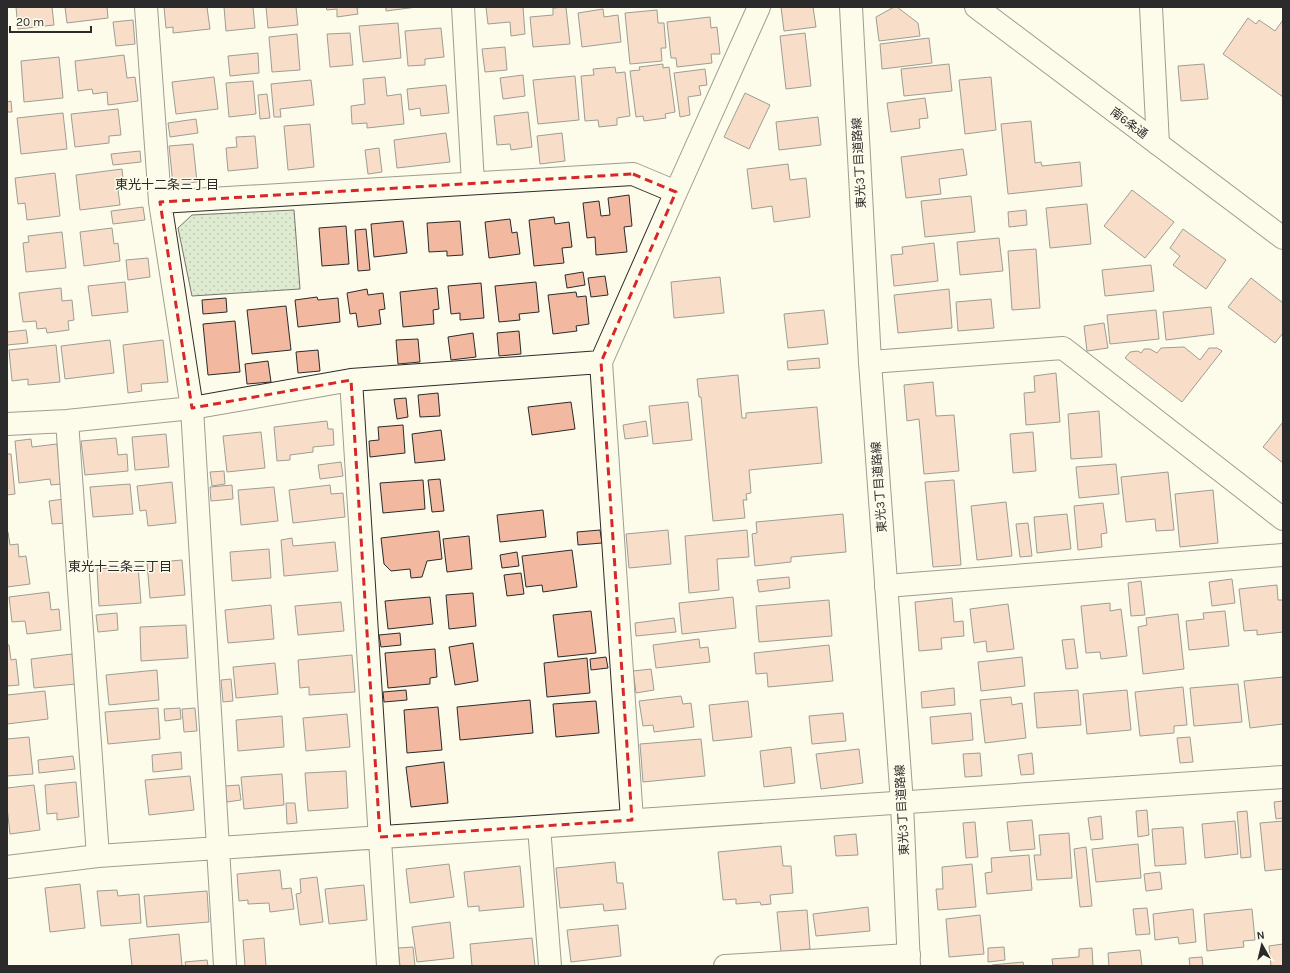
<svg xmlns="http://www.w3.org/2000/svg" width="1290" height="973" viewBox="0 0 1290 973" font-family="Karla,'Noto Sans JP',sans-serif">
  <style>
    .green { fill: url(#green-dots); stroke: #74746e }
    .building { fill: #f2b8a0; stroke: #2b2b2b }
    .lines { fill: none; stroke-linecap: round; stroke-linejoin: round }
    .street-casing { stroke: #2b2b2b; stroke-width: 24 }
    .secondary-casing { stroke: #2b2b2b; stroke-width: 24 }
    .street { stroke: #fdfbea; stroke-width: 22 }
    .secondary { stroke: #fdfbea; stroke-width: 22 }
    .marked { fill: none; stroke: #d62828; stroke-width: 3; stroke-dasharray: 8 5; stroke-linejoin: round }
    .labels { text-anchor: middle; stroke-width: 3; stroke-linejoin: round; paint-order: stroke }
    .street-label { font-size: 12px; fill: #2b2b2b; stroke: #fdfbea }
    .neighbourhood-label { font-size: 13px; fill: #2b2b2b; stroke: #fdfbea }
  </style>
  <defs>
    <pattern id="green-dots" width="8" height="8" patternUnits="userSpaceOnUse"><rect width="8" height="8" fill="#deebd1"/><path d="M2 2h.1M6 6h.1" fill="none" stroke="#bfcab4" stroke-width="1.8" stroke-linecap="round"/></pattern>
  </defs>
  <rect width="100%" height="100%" fill="#fdfbea"/>
  <path class="green" d="M294 210 300 289 192 296 178 228 192 215Z"/>
  <path class="building" d="M16 7H52L54 25 18 29Z
    M65 7H107L108 18 67 23Z
    M164 7H207L210 29 173 33V27L166 28Z
    M224 7H253L255 28 226 31Z
    M266 7H296L298 25 268 28Z
    M326 7H363L357 8 358 14 337 17V9L327 10Z
    M386 7H417L386 11Z
    M486 7H523L525 34 511 36 510 22 488 24Z
    M566 7 570 44 533 47 530 17 553 15V8Z
    M781 7H813L816 27 784 31Z
    M894 7H897L918 23 920 36 879 41 876 17Z
    M603 9 604 17 618 15 621 42 582 47 578 13Z
    M657 10 658 23H664L666 48H661L662 61 630 64 625 13Z
    M710 17 711 28 717 27 720 54H711L712 63 677 67 676 58H671L667 22Z
    M1248 18 1256 24 1259 20 1275 31 1283 20V97L1223 54Z
    M133 20 135 44 116 46 113 22Z
    M398 23 401 58 363 62 359 26Z
    M441 28 444 57 425 59V65L408 66 405 31Z
    M350 33 353 65 330 67 327 34Z
    M805 33 811 86 786 89 780 36Z
    M297 34 300 70 272 72 269 37Z
    M929 38 932 63 882 69 880 44Z
    M505 47 507 70 485 72 482 49Z
    M258 53 259 73 230 76 228 56Z
    M124 55 127 78 135 77 138 101 108 105 107 92 93 94 92 89 78 91 75 61Z
    M59 57 63 98 24 102 21 61Z
    M663 64V68L669 67 675 112 665 114 666 118 644 121 643 116 636 117 630 71 640 70 639 67Z
    M949 64 952 91 904 96 901 69Z
    M1204 64 1208 99 1181 101 1178 66Z
    M615 67 616 73 625 72 630 116 617 118V125L599 127 598 120 585 121 581 76 594 75 593 69Z
    M705 69 707 85 699 86 701 95 688 97 690 115 680 117 674 73Z
    M523 75 525 96 503 99 500 78Z
    M575 76 579 120 538 124 533 80Z
    M214 77 218 109 176 114 172 82Z
    M385 77 387 96 401 94 404 124 367 128V123L352 124 351 106 365 104 363 79Z
    M991 77 996 130 965 134 959 80Z
    M311 80 314 105 280 109 281 117H274L271 84Z
    M253 81 256 114 229 117 226 83Z
    M446 85 449 113 421 116 420 108 409 110 407 89Z
    M745 93 770 105 749 149 724 137Z
    M267 94 270 118 260 119 258 95Z
    M925 98 928 118 919 119 920 128 891 132 887 103Z
    M11 101 12 112H7V102Z
    M118 109 121 135 109 136V143L75 147 71 114Z
    M528 112 532 147 511 150 510 144 497 145 494 116Z
    M63 113 67 149 21 154 17 118Z
    M818 117 821 145 779 150 776 122Z
    M196 119 198 133 170 137 168 123Z
    M1031 121 1035 163 1041 162 1042 166 1080 162 1082 186 1008 194 1001 124Z
    M310 124 314 167 288 170 284 126Z
    M446 133 450 162 397 168 394 140Z
    M562 133 565 161 540 164 537 136Z
    M255 136 258 168 228 171 226 148 237 147 236 137Z
    M193 144 197 182 173 184 169 146Z
    M379 148 382 172 368 174 365 150Z
    M963 149 967 175 939 179 941 194 906 198 901 157Z
    M140 151 141 162 113 165 111 154Z
    M788 164 790 180 806 178 810 217 774 222 772 206 752 209 747 169Z
    M122 169 124 189 118 190 120 205 80 210 76 175Z
    M55 173 60 216 27 220 25 203 18 204 15 178Z
    M1132 190 1174 222 1145 258 1104 226Z
    M629 195 632 226 624 227 627 252 596 255 595 237 587 238 583 203 599 201 601 216 610 215 608 198Z
    M971 196 975 232 925 237 921 201Z
    M1087 204 1091 244 1050 248 1046 208Z
    M143 207 145 220 113 224 111 211Z
    M1026 210 1027 225 1009 227 1008 212Z
    M554 217 555 224 569 222 572 247 562 248 564 263 534 266 529 220Z
    M510 219 512 233 517 232 520 254 489 258 485 222Z
    M403 221 407 253 374 257 371 224Z
    M460 221 463 255 447 256V251L429 252 427 223Z
    M346 226 349 264 322 266 319 228Z
    M112 228 114 244 118 243 120 261 84 266 80 232Z
    M366 229 370 270 358 271 355 230Z
    M1183 229 1226 260 1206 289 1173 265 1180 256 1170 248Z
    M62 232 66 268 26 272 23 243 29 242 28 236Z
    M999 238 1003 271 960 275 957 242Z
    M934 243 938 281 894 286 891 255 903 254 902 247Z
    M1036 249 1040 308 1012 310 1008 251Z
    M148 258 150 277 128 280 126 260Z
    M1151 265 1154 291 1105 296 1102 270Z
    M583 272 585 285 567 288 565 275Z
    M605 276 608 295 591 297 588 278Z
    M720 277 724 313 674 318 671 282Z
    M1251 278 1283 303V333L1275 343 1228 307Z
    M125 282 128 312 92 316 88 286Z
    M536 282 539 312 519 314 520 320 499 322 495 286Z
    M481 283 484 318 460 320V313L451 314 448 286Z
    M61 288 62 301 72 300 74 320 68 321 69 330 47 333 46 328 37 329 36 321 23 322 19 293Z
    M437 288 439 309 433 310 434 324 403 327 400 292Z
    M367 289 368 295 383 293 385 309 379 310 381 324 358 327 356 313 350 314 347 293Z
    M949 289 952 328 898 333 894 295Z
    M576 292 577 297 586 296 589 324 576 326 577 331 553 334 548 295Z
    M317 297 318 300 338 298 340 322 298 327 295 300Z
    M226 298 227 312 203 314 202 300Z
    M991 299 994 328 958 331 956 302Z
    M286 306 291 350 252 354 247 310Z
    M1211 307 1214 334 1166 340 1163 312Z
    M824 310 828 344 788 348 784 314Z
    M1156 310 1159 339 1110 344 1107 315Z
    M235 321 240 372 208 375 203 324Z
    M1104 323 1108 348 1087 351 1084 326Z
    M26 330 28 343 7 345V332Z
    M519 331 521 354 499 356 497 333Z
    M473 333 476 357 451 360 448 337Z
    M418 339 420 362 398 364 396 340Z
    M110 340 114 373 65 379 61 346Z
    M163 340 168 382 141 384 142 391 128 393 123 345Z
    M56 345 60 382 28 385V379L12 381 9 350Z
    M1184 347 1200 360 1209 348H1217L1222 351 1182 402 1125 358 1130 352 1138 351 1141 353 1144 349H1150L1157 353 1161 348Z
    M318 350 320 371 298 373 296 352Z
    M819 358 820 368 788 370 787 361Z
    M268 361 271 382 247 384 245 364Z
    M1056 373 1060 422 1026 425 1024 393 1035 392 1034 376Z
    M738 375 742 418H746V413L817 407 822 463 749 470 751 493 746 494 747 500H743L745 518 713 521 701 397H699L697 379Z
    M933 382 936 416 954 415 959 471 924 474 919 419 907 421 904 385Z
    M438 393 440 416 420 417 418 395Z
    M406 398 408 417 397 419 394 399Z
    M571 402 575 429 532 435 528 407Z
    M688 402 692 440 653 444 649 406Z
    M1099 411 1102 457 1071 459 1068 414Z
    M327 421 328 429H333L334 445 313 447V452L290 455V460L277 461 274 427Z
    M646 421 648 436 625 439 623 425Z
    M1283 422V463L1263 447Z
    M403 425 405 453 370 457 369 441 379 440 378 427Z
    M441 430 445 460 415 463 412 434Z
    M261 432 265 468 227 472 223 436Z
    M1033 432 1036 471 1013 473 1010 434Z
    M166 434 169 467 135 470 132 437Z
    M116 438 118 455 127 454 128 471 85 475 81 441Z
    M31 439 32 447 57 444 61 484 51 485 50 479 19 483 15 441Z
    M7 454H11L15 494 7 495Z
    M341 462 343 476 320 479 318 465Z
    M1116 464 1119 494 1079 498 1076 467Z
    M224 471 225 484 212 486 210 472Z
    M1168 472 1174 530 1156 531 1155 519 1126 522 1121 477Z
    M440 479 444 511 432 512 428 480Z
    M423 480 425 509 383 513 380 483Z
    M954 480 961 565 933 567 925 482Z
    M172 482 176 523 148 526 146 510 140 511 137 486Z
    M130 484 133 514 93 517 90 487Z
    M232 485 233 499 211 501 210 487Z
    M330 485 331 494 343 493 345 517 293 523 289 490Z
    M274 487 278 521 241 525 238 490Z
    M1213 490 1218 543 1180 547 1175 494Z
    M64 499 66 523 52 524 49 501Z
    M1006 502 1012 556 977 560 971 506Z
    M1103 503 1107 533 1101 534 1102 547 1078 550 1074 506Z
    M543 510 546 537 500 542 497 515Z
    M843 514 846 552 791 557V562L755 566 752 534 757 533 756 522Z
    M1067 514 1071 549 1037 553 1034 517Z
    M1028 523 1032 556 1020 557 1016 524Z
    M600 530 602 543 578 545 577 532Z
    M668 530 671 564 629 568 626 534Z
    M747 530 749 557 717 559 719 590 689 593 685 536Z
    M439 531 442 559 427 561 422 577 411 578 410 569 391 571 384 564 381 538Z
    M8 532 10 545 18 544 19 557 26 556 30 584 7 587V533Z
    M469 536 472 569 447 572 443 539Z
    M292 538 293 546 335 542 338 571 284 576 281 540Z
    M269 549 271 578 232 581 230 552Z
    M572 550 577 587 543 592 542 585 526 587 522 556Z
    M517 552 519 566 502 568 500 555Z
    M182 560 185 595 150 598 147 563Z
    M138 566 141 603 99 606 97 569Z
    M521 573 524 594 507 596 504 575Z
    M789 577 790 588 759 592 757 580Z
    M1232 579 1235 603 1212 606 1209 582Z
    M1141 581 1145 615 1131 616 1128 583Z
    M1277 585 1278 600H1283V632L1257 635V630L1244 631 1239 589Z
    M49 592 51 610 59 609 61 630 27 634 25 621 12 622 9 597Z
    M473 593 476 626 449 629 446 595Z
    M430 597 433 624 388 629 385 601Z
    M733 597 736 628 682 634 679 603Z
    M952 598 954 622 963 621 964 636 941 638 942 649 919 651 915 602Z
    M829 600 832 636 759 642 756 606Z
    M341 602 344 631 298 635 295 606Z
    M1110 603V611L1121 609 1127 656 1101 659 1100 652 1086 653 1081 606Z
    M1008 604 1014 649 987 652 986 641 974 643 970 609Z
    M271 605 274 639 228 643 225 610Z
    M591 611 596 653 558 657 553 615Z
    M1225 611 1229 646 1189 650 1186 621 1204 619 1203 613Z
    M117 613 118 630 98 632 96 615Z
    M1178 614 1184 669 1143 674 1138 627 1147 625 1146 618Z
    M674 618 676 632 636 636 635 623Z
    M186 625 188 658 141 661 140 627Z
    M400 633 401 645 381 647 379 635Z
    M699 639 700 648 708 647 710 662 656 668 653 645Z
    M1074 639 1078 668 1066 669 1062 640Z
    M473 643 478 681 455 685 449 647Z
    M7 645H9L11 660 16 659 19 685 7 686Z
    M829 645 833 681 768 687 767 673 756 674 754 653Z
    M435 649 437 677 430 678V684L388 688 385 653Z
    M72 654 76 684 34 688 31 659Z
    M352 655 355 692 309 695V687L300 688 298 660Z
    M606 657 608 668 591 670 590 659Z
    M1022 657 1025 686 981 691 978 662Z
    M587 658 590 693 547 697 544 663Z
    M275 663 278 694 236 698 233 667Z
    M651 669 654 690 636 693 633 671Z
    M157 670 159 700 109 705 106 675Z
    M1283 677V724L1250 728 1244 681Z
    M231 679 233 701 223 702 221 680Z
    M1238 684 1242 722 1194 726 1190 688Z
    M1183 687 1187 725 1174 726V733L1140 736 1135 692Z
    M954 688 955 705 922 708 921 692Z
    M406 690 407 700 384 702 383 692Z
    M1078 690 1081 725 1037 728 1034 693Z
    M1127 690 1131 730 1087 734 1083 694Z
    M45 691 48 719 7 724V695Z
    M681 696 683 704 691 703 694 727 654 732 653 725 643 726 639 701Z
    M1011 697 1012 705 1022 703 1026 738 985 743 980 700Z
    M530 700 533 733 460 740 457 707Z
    M596 701 599 733 556 737 553 704Z
    M748 701 752 737 713 741 709 705Z
    M438 707 442 750 407 753 404 710Z
    M158 708 160 739 108 744 105 712Z
    M180 708 181 719 165 721 164 709Z
    M195 708 197 731 184 732 182 709Z
    M843 713 846 741 812 744 809 716Z
    M971 713 973 740 932 744 930 717Z
    M347 714 350 747 306 751 303 718Z
    M282 716 284 747 238 751 236 720Z
    M29 737 33 774 7 776V739Z
    M1190 737 1193 762 1180 763 1177 738Z
    M701 739 705 776 643 782 640 744Z
    M791 747 795 783 764 787 760 751Z
    M859 749 863 783 821 789 816 754Z
    M181 752 182 769 153 772 152 755Z
    M980 753 982 776 965 777 963 754Z
    M1032 753 1034 774 1021 775 1018 755Z
    M73 756 75 769 39 773 38 760Z
    M444 762 448 803 411 807 406 767Z
    M346 771 348 808 308 811 305 773Z
    M282 774 284 805 244 809 241 777Z
    M190 776 194 810 149 815 145 780Z
    M76 782 79 817 57 820V813L47 814 45 785Z
    M34 785 40 830 10 834 7 807V788Z
    M239 785 241 800 227 802 225 786Z
    M1283 801V818L1276 819 1274 802Z
    M286 803H295L297 823 287 824Z
    M1147 810 1149 835 1138 837 1136 811Z
    M1247 811 1251 857 1241 858 1237 812Z
    M1101 816 1103 839 1091 840 1088 818Z
    M1032 820 1035 849 1010 851 1007 822Z
    M1235 821 1238 854 1205 858 1202 824Z
    M1283 821V869L1265 871 1260 823Z
    M975 822 978 857 966 858 963 823Z
    M1183 827 1186 864 1155 866 1152 829Z
    M1069 833 1072 878 1037 880 1034 855H1041L1039 835Z
    M856 834 858 855 836 856 834 836Z
    M1138 844 1141 878 1096 882 1092 849Z
    M781 846 783 866H791L793 893 770 895 771 904 761 905 760 902 736 904V899L723 900 718 852Z
    M1086 847 1092 906 1080 907 1074 849Z
    M1029 855 1032 890 987 894 985 873 992 872 991 858Z
    M615 862 617 883H623L626 909 604 911 603 904 560 908 556 868Z
    M449 864 454 897 410 903 406 869Z
    M972 864 976 907 938 910 936 889H943L942 867Z
    M520 866 524 907 479 911V906L468 907 464 872Z
    M280 870 282 889 291 888 294 909 270 912 269 903 248 904V900L239 901 237 874Z
    M1160 872 1162 889 1146 891 1144 874Z
    M317 877 323 922 300 925 296 894 301 893 300 879Z
    M80 884 85 928 50 932 45 888Z
    M364 885 367 920 329 924 325 889Z
    M117 890 118 896 139 894 141 923 101 926 97 891Z
    M207 891 209 922 147 927 144 896Z
    M868 907 870 931 816 936 813 914Z
    M1147 908 1150 934 1136 935 1133 909Z
    M1193 909 1196 942 1179 944 1178 937 1155 940 1153 914Z
    M1252 909 1255 940 1243 941 1244 947 1207 951 1204 914Z
    M807 910 810 949 781 952 777 912Z
    M980 915 984 954 949 957 946 919Z
    M450 922 454 958 417 962 412 927Z
    M618 925 621 956 571 962 567 930Z
    M179 934 182 966H132L129 939Z
    M264 938 266 966H245L243 940Z
    M532 938 535 966H472L470 944Z
    M1283 944V966H1271L1269 946Z
    M413 947 415 966H400L398 948Z
    M1004 947 1005 960 988 962V948Z
    M1092 948 1093 966H1053L1052 959 1079 957V949Z
    M1140 950 1142 966H1109L1108 953Z
    M1202 957 1203 966H1190L1189 958Z
    M207 960 208 966H186L185 962Z
    M1023 962 1024 966H992V965Z"/>
  <g class="lines">
    <g class="street-casing">
      <path id="street" d="M146 7 160 202 192 408 225 966
        M463 7 473 183
        M1151 7 1158 144
        M160 202 633 174 676 192
        M870 362 1063 348 1283 519
        M351 380 388 966
        M67 421 98 856
        M7 424 67 421 192 408 351 380 601 362
        M886 586 1283 555
        M632 820 601 362 676 192 759 7
        M539 827 550 966
        M7 867 98 856 1283 777
        M725 966 909 955"/>
    </g>
    <g class="secondary-casing">
      <path id="secondary" d="M851 7 870 362 902 803 909 966
        M976 7 1283 238"/>
    </g>
    <use href="#street" class="street"/>
    <use href="#secondary" class="secondary"/>
  </g>
  <path d="M0 0H1290V973H0ZM633 174 676 192 601 362 632 820 380 837 351 380 192 408 160 202Z" fill="#fdfbea" fill-opacity=".55" fill-rule="evenodd"/>
  <path class="marked" d="M633 174 676 192 601 362 632 820 380 837 351 380 192 408 160 202Z"/>
  <g class="labels">
    <g class="street-label">
      <text transform="translate(1129 123) rotate(37)" y="4">南6条通</text>
      <text transform="translate(859 163) rotate(-93)" y="4">東光3丁目道路線</text>
      <text transform="translate(879 487) rotate(-94)" y="4">東光3丁目道路線</text>
      <text transform="translate(902 810) rotate(-93)" y="4">東光3丁目道路線</text>
    </g>
    <g class="neighbourhood-label">
      <text x="167" y="189">東光十二条三丁目</text>
      <text x="120" y="571">東光十三条三丁目</text>
    </g>
  </g>
  <rect width="1290" height="973" fill="none" stroke="#2b2b2b" stroke-width="16"/>
  <g transform="translate(1262 945) rotate(352)" stroke="#fdfbea" stroke-width="3" paint-order="stroke">
  <path d="M0-3L7 15L0 10L-7 15Z" fill="#2b2b2b"/>
  <text y="-6" font-size="11" font-weight="bold" text-anchor="middle" fill="#2b2b2b">N</text>
  </g>
  <path d="M10 26v6h81v-6" fill="none" stroke="#2b2b2b" stroke-width="2"/>
  <text x="16" y="26" font-size="12" fill="#2b2b2b" stroke="#fdfbea" stroke-width="3" paint-order="stroke">20 m</text>
</svg>
